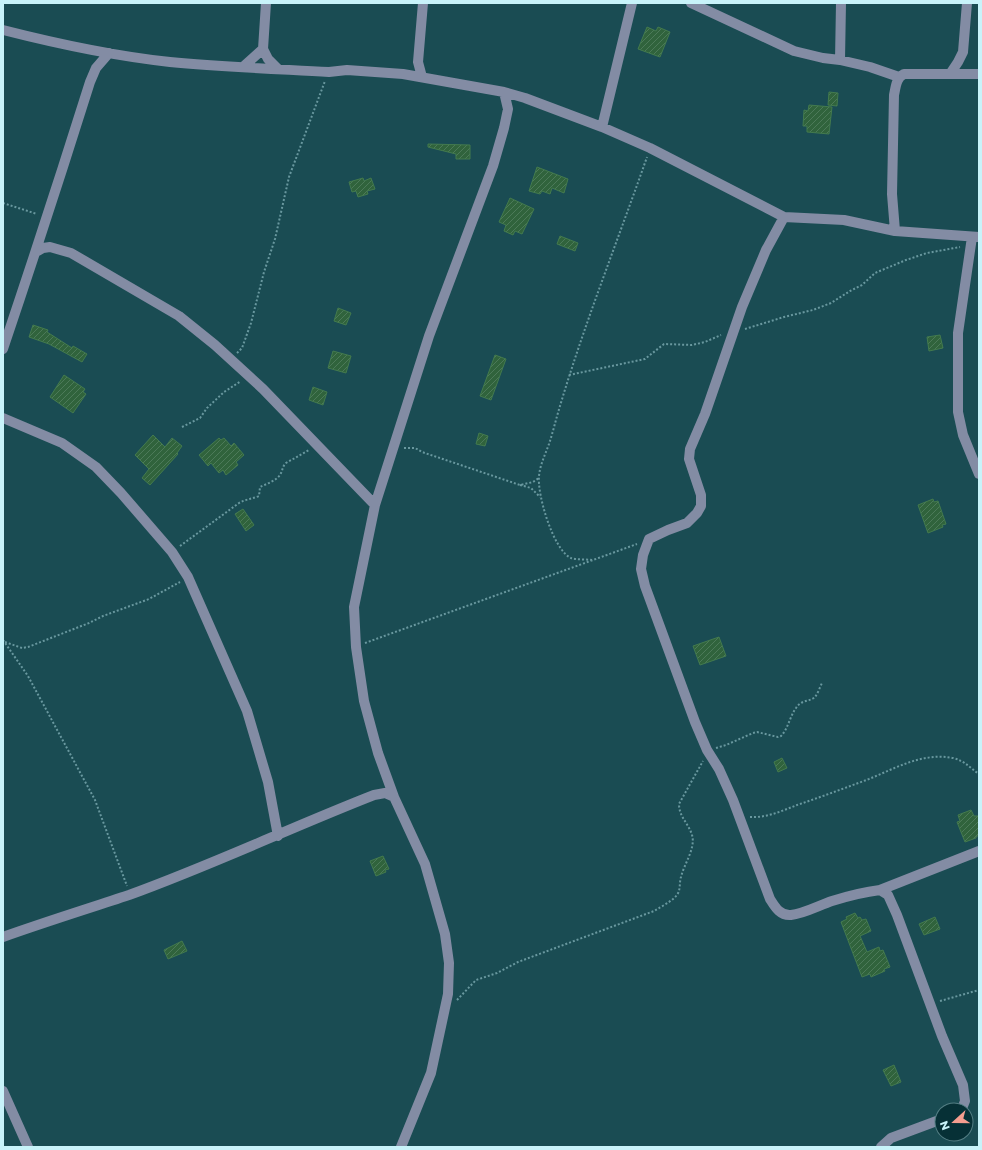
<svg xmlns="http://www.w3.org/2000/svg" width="982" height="1150" viewBox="0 0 982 1150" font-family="Montserrat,sans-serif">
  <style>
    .building { fill: url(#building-hatch); stroke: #437a4e }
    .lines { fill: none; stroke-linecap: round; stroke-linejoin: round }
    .path { stroke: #69989f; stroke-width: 2; stroke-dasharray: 2 2; stroke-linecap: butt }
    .minor { stroke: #838ca4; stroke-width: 10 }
  </style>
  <defs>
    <pattern id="building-hatch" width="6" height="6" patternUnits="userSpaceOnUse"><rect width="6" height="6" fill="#30633c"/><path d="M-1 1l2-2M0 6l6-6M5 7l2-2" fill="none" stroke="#4c7a59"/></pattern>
  </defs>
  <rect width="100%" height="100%" fill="#1a4c53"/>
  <path class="building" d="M647 27 656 31 658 27 670 32 660 57 638 49Z
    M829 92 838 93 837 106 828 105Z
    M809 105 832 107 829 134 807 132V126H803L804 110 808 111Z
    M428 144 470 145V159H456V154L428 147Z
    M537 167 568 179 564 193 552 188 550 194 542 191 540 194 529 191Z
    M363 178 364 181 371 178 375 189 367 191 368 194 358 197 356 191 352 192 349 182Z
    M510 198 534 209 522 234 515 231 513 235 504 231 506 225 499 222Z
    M560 236 578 243 575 251 557 244Z
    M338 308 351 313 346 325 334 321Z
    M33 325 48 330 47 332 72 348 73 346 87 354 82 362 49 344 29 337Z
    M940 335 943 348 929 351 927 337Z
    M333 351 351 356 346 373 328 368Z
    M495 355 506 359 491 400 480 396Z
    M64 375 85 389 83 392 86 394 73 413 50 397Z
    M313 387 327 392 323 405 309 400Z
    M479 433 488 436 485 446 476 444Z
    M153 435 165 447 172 438 182 446 177 453 178 454 150 485 142 478 149 469 135 455Z
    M219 438 221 440 224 438 231 446 234 443 244 455 236 462 238 465 226 475 223 470 219 473 211 463 208 466 199 455Z
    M933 499 934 502 938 501 946 524 942 525 943 527 928 533 918 505Z
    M243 509 254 525 246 531 235 514Z
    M719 637 726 656 700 665 693 646Z
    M782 758 787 768 778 772 774 762Z
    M971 810 974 816H979V835L976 837V838L965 842 957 822 960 821 958 815Z
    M383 856 389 869 385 870 386 872 376 876 370 861Z
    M855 913 858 918 860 917 862 920 866 919 871 931 860 936 867 952 879 947 880 951 883 950 890 967 884 969 885 971 871 977 870 974 862 977 841 922 847 919 846 917Z
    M935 917 940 929 924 935 919 924Z
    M182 941 187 951 168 959 164 950Z
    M894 1065 901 1082 891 1086 883 1070Z"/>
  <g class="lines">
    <path class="path" d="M3 203 37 214
      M745 329 784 317 813 310 831 303 850 291 862 285 875 273 906 260 927 253 960 247
      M237 353 242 348 251 323 264 272 275 239 289 177 325 81
      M569 375 645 359 664 344 692 345 705 342 721 335
      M182 427 200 418 207 408 224 392 241 381
      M404 448H415L422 452 520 485 533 482 539 478
      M520 485 531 488 540 497
      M180 546 239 503C246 499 252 499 259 496L260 487C266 484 276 481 280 475 283 470 282 467 286 463L309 450
      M592 560C585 559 576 560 571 558 553 550 537 494 539 476 540 465 545 455 549 444 553 432 556 419 560 406 585 322 618 240 647 157
      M3 640 28 676 95 800 127 886
      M5 642 22 648 28 647 89 623 103 616 149 599 180 582
      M365 643 637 544
      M716 748 726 745 753 733 757 732 778 737 781 736C788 729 790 716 796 708 802 699 810 702 815 697 818 693 820 687 822 683
      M750 817C766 818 782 811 797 805 821 797 845 788 869 779 896 768 923 752 953 758 965 761 970 768 979 774
      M457 1000 476 980 497 973 518 962 654 911C662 906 671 902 677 895 681 889 679 883 681 877 684 864 696 848 692 835 689 824 679 817 679 804L703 761
      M940 1001 979 990"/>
    <path class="minor" d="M266 3 263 49 268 59 278 69
      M691 3 794 51 823 58 840 60 870 67 899 77
      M3 30C58 44 114 56 170 62 223 67 276 69 329 72L347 70 403 74 504 92 525 98 602 127 650 148 784 217 844 220 895 231 979 237
      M840 60 841 3
      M243 67 263 49
      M950 74 958 62 963 52 967 3
      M422 77 418 62 423 3
      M602 127 632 3
      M784 217 766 250 742 307 705 414 690 449 689 459 701 495V506L697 513 687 523 668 530 649 539 643 555 641 569 645 586 695 722 707 750 719 769 733 800 770 899C775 907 780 916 791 915 803 914 820 905 832 901 848 896 864 892 880 890L888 895 897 915 942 1036 963 1085 965 1101 963 1106 959 1110
      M895 231 892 194 894 95C896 86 896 78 904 74H979
      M972 237 958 333V412L963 435 979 474
      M36 252 43 248 50 247 71 253 179 316 215 345 263 389 375 505
      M3 349C33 260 62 171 90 82L96 68 109 53
      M3 418 62 443 96 467 121 493 172 552 188 577 247 711 268 782 278 836
      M394 797 378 753 364 701 356 647 354 607 375 505 429 336 493 166 504 128 508 109 504 92
      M880 890 979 851
      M3 937C45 922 87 909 129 895 212 865 292 827 374 795L385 793 394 797 425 864 445 934 449 963 448 994 431 1073 401 1147
      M3 1091 28 1147
      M881 1147 891 1138 942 1119"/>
  </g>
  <rect width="982" height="1150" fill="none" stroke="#c8f3fa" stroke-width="8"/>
  <g transform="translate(954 1122) rotate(249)"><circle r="19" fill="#063036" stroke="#547e84"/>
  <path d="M0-3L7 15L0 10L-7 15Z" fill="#f59d8f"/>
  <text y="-6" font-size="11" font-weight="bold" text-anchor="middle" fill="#c8f3fa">N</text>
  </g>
</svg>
